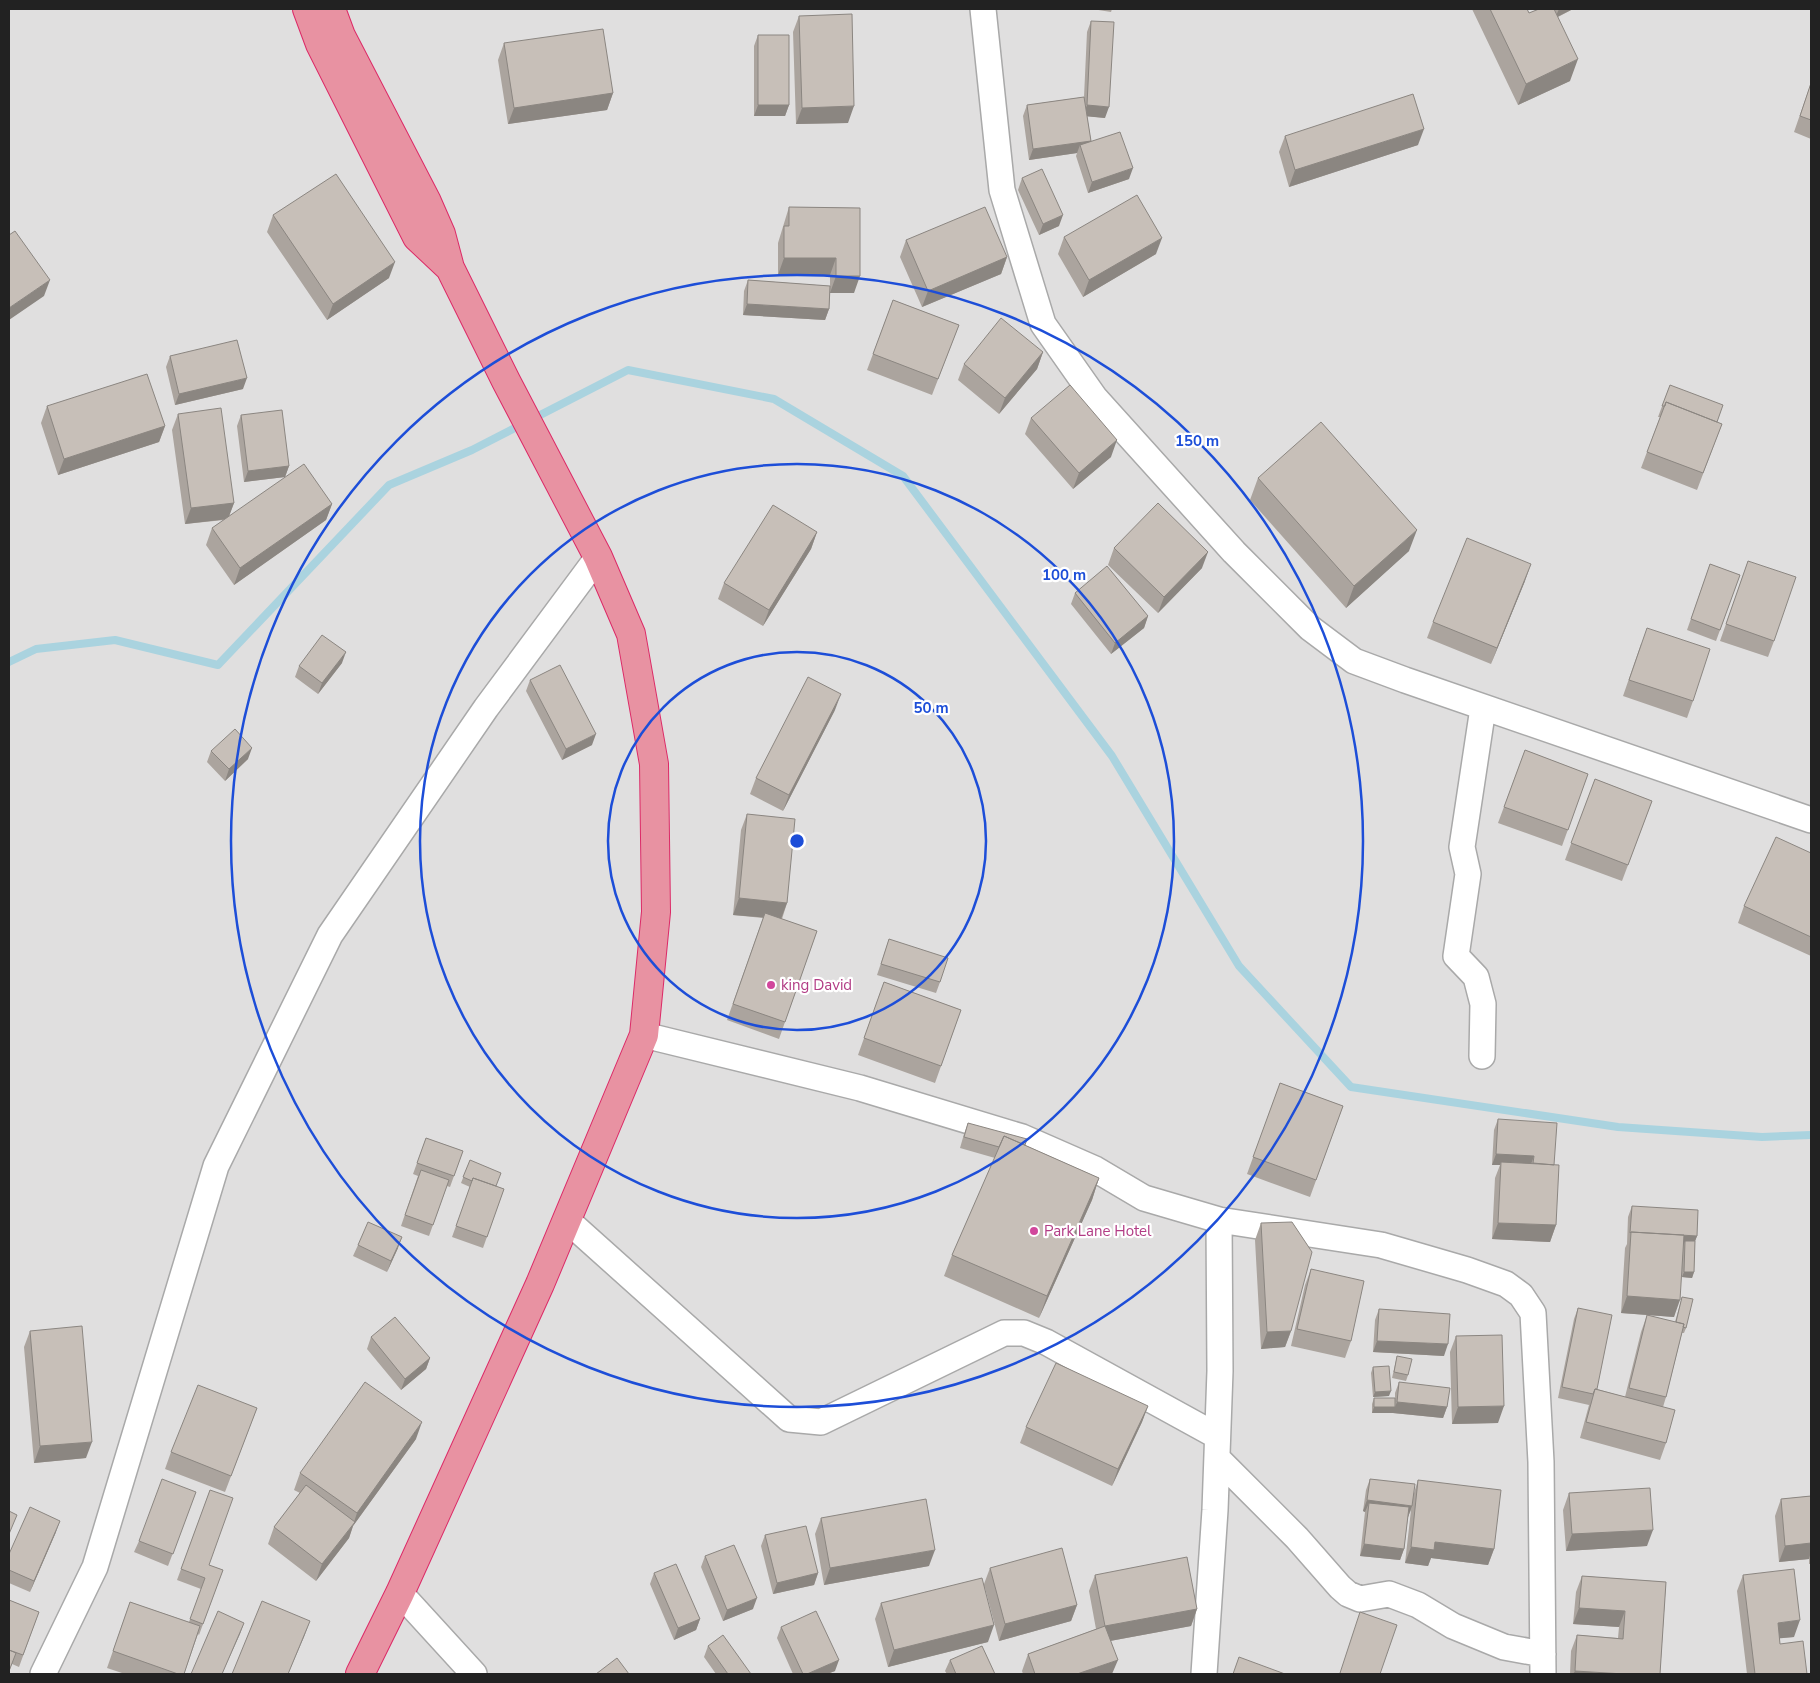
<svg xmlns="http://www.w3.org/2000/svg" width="1820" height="1683" viewBox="0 0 1820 1683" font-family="'Nunito Sans',sans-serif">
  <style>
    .residential { fill: #e0dfdf }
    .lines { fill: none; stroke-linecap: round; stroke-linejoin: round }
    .stream { stroke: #aad3df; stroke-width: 8 }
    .minor-casing { stroke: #a9a9a9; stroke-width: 28 }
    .highway-casing { stroke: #dc2a67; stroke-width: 30 }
    .minor { stroke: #fff; stroke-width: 25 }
    .highway { stroke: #e892a2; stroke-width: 28 }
    .wall { fill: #aba49e }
    .shaded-wall { fill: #8b8681 }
    .building { fill: #c7bfb8; stroke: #8b8681 }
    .ring { fill: none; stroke: #1d4ed8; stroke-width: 2.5 }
    .hotel-dot { fill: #d1479c; stroke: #fff; stroke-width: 2 }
    .labels { text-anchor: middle; stroke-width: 4.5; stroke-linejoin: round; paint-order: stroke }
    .hotel-label { font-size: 15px; fill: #b23c85; stroke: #fff; text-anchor: start }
    .centre { fill: #1d4ed8; stroke: #fff; stroke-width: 2.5 }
    .ring-label { font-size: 15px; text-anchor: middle; font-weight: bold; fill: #1d4ed8; stroke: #fff; stroke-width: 4.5; stroke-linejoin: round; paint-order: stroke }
  </style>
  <rect width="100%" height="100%" fill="#f2efe9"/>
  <path class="residential" d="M9 9H1811V1674H9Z"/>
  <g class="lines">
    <path class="stream" d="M9 662 36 649 115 640 218 665 389 485 472 450 628 370 774 399 903 476 1112 756 1239 966 1351 1087 1618 1127 1762 1137 1811 1135"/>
    <g class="minor-casing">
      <path id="minor" d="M983 9 1002 190 1043 324 1095 398 1234 552 1310 628 1354 661 1405 680 1811 820
        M644 1035 860 1088 1022 1137 1095 1169 1144 1198 1219 1220 1220 1371 1215 1510 1204 1674
        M1482 1056 1483 1004 1476 977 1456 956 1468 874 1462 847 1483 708
        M1219 1220 1381 1245 1467 1270 1506 1284 1521 1295 1533 1313 1541 1462 1543 1674
        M568 1221 789 1419 821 1422 1004 1333H1024L1046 1342 1217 1436
        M1217 1458 1297 1538 1340 1587 1348 1594 1360 1599 1389 1594 1418 1605 1453 1626 1504 1647 1543 1654
        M400 1593 474 1674
        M43 1674 95 1567 216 1166 330 935 486 708 598 557"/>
    </g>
    <g class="highway-casing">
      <path id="highway" d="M307 9 320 44 417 237 450 268
        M331 9 341 36 427 202 441 234 450 268 506 381 598 557 631 634 654 764 656 912 644 1035 540 1284 400 1593 360 1674"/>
    </g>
    <use href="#minor" class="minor"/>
    <use href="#highway" class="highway"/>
  </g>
  <path class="wall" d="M1092 9H1112L1111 12Z
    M1472 9H1527L1529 13 1539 9H1573L1558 17 1570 81 1518 105Z
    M799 16 848 123 796 124 793 32Z
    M1091 21 1105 118 1087 116 1091 141 1129 179 1088 193 1076 156 1077 153 1029 160 1023 116 1027 105 1084 97 1087 32Z
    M758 35 789 105 785 116H754V46Z
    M504 43 613 93 607 110 508 124 498 60Z
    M1811 83V139L1794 132Z
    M1285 136 1418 145 1289 187 1279 152Z
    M1022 178 1059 226 1039 235 1018 190Z
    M789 207 860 208 854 293H830L829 309 825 320 743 315 744 291 748 280 830 286V275H778V243Z
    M273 215 389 278 327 320 267 232Z
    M1064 237 1156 254 1083 297 1058 254Z
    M906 240 1007 257 1001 274 922 307 900 257Z
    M893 300 959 325 932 395 867 370Z
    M1043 352 1037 369 999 414 958 380 964 364Z
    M170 356 243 389 175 405 166 367Z
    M1670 385 1717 422 1722 424 1697 490 1641 468 1660 417H1658Z
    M47 406 165 426 159 442 58 475 41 423Z
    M178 414 234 503 229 516 332 504 326 520 234 585 206 545 212 528 224 520 185 524 172 430Z
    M241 415 289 466 285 477 244 482 237 426Z
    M1031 418 1111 457 1073 489 1025 434Z
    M1258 478 1409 551 1346 608 1250 500Z
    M817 532 811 549 763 626 718 599 724 583Z
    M1114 548 1202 568 1158 613 1108 565Z
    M1748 561 1774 641 1768 657 1720 641Z
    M1710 564 1740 575 1716 641 1687 630Z
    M1525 581 1491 664 1427 638 1433 622Z
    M1075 593 1148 616 1144 628 1111 654 1071 604Z
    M1641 644 1693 701 1687 718 1623 696Z
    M342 663 318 694 295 677 299 666Z
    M530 680 592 745 562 760 526 691Z
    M835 710 783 811 750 794 756 778Z
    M1525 750 1588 774 1562 846 1498 823Z
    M211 751 248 759 225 781 207 762Z
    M1595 779 1652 801 1622 881 1565 860Z
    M747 814 787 903 782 919 817 931 779 1039 727 1020 763 918 733 915 741 830Z
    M1811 853V956L1738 923 1744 906Z
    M889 939 940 982 936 993 877 975Z
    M884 982 961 1010 935 1083 858 1055Z
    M1280 1083 1343 1106 1310 1197 1247 1174Z
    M1498 1119 1554 1165 1556 1225 1550 1242 1492 1239 1495 1178 1500 1165H1492L1494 1130Z
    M968 1123 1025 1145 1099 1178 1092 1200 1039 1318 944 1276 952 1255 995 1158 960 1148 964 1134Z
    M426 1138 463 1151 450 1187 447 1186 429 1236 401 1226 418 1176 413 1174Z
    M470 1160 496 1186 504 1189 483 1248 452 1237 470 1187 461 1183Z
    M1632 1206 1697 1236 1695 1241 1694 1272 1692 1278 1682 1277V1264L1674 1317 1621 1313 1625 1248 1627 1244 1628 1217Z
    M1261 1223 1291 1331 1285 1347 1261 1349 1255 1240Z
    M358 1245 398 1248 387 1272 353 1256Z
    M1311 1269 1351 1341 1345 1358 1291 1346 1305 1285Z
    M1682 1297 1686 1328 1684 1333H1682L1666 1397 1663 1407 1666 1443 1660 1460 1580 1438 1589 1405 1558 1398 1574 1319 1578 1308 1597 1389 1625 1397 1641 1332 1647 1315 1675 1322Z
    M1379 1309 1444 1356 1373 1352 1375 1320Z
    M30 1331 86 1458 34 1463 24 1347Z
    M1456 1336 1498 1423 1452 1424 1450 1352Z
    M371 1337 430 1358 426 1369 401 1390 367 1349Z
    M1397 1356 1408 1375 1406 1381 1392 1378Z
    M1373 1367 1389 1396 1373 1397 1371 1373Z
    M1399 1382 1447 1407 1443 1418 1393 1413H1372V1404L1374 1398H1395V1393Z
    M1148 1406 1142 1422 1112 1486 1020 1443 1026 1427Z
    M257 1408 225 1492 165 1469 171 1452Z
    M416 1439 353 1526 349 1538 316 1581 268 1544 274 1527 300 1493 294 1490 300 1473Z
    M1370 1479 1414 1493 1418 1480 1494 1549 1488 1565 1431 1558 1428 1566 1405 1563 1411 1510 1408 1517 1404 1549 1400 1560 1360 1556 1365 1512 1363 1511 1366 1490Z
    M210 1490 209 1565 223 1570 199 1635 198 1634 184 1674H125L107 1668 130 1602 189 1622 201 1589 177 1580Z
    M196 1492 168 1566 134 1552 139 1541Z
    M1569 1493 1647 1546 1566 1551 1563 1510Z
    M1811 1496V1564H1809V1559L1779 1562 1775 1516 1781 1499Z
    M821 1518 929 1566 824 1585 815 1534Z
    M56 1532 30 1592 9 1583V1554Z
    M765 1535 818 1573 814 1585 773 1594 761 1546Z
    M705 1556 753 1609 723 1621 701 1567Z
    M990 1568 1077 1605 1071 1621 999 1641 985 1588 988 1642 888 1667 875 1619 881 1603 984 1584Z
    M654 1573 700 1619 696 1630 674 1640 650 1584Z
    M1095 1575 1197 1609 1191 1626 1110 1641 1112 1674H1023L1022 1671 1028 1654 1096 1629 1089 1591Z
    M1743 1575 1794 1637 1780 1638V1644L1807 1674H1747L1737 1591Z
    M1582 1576 1666 1582 1660 1674H1570L1571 1651 1577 1635 1618 1638 1619 1627 1573 1624 1576 1592Z
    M9 1600 39 1612 19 1667 12 1664 9 1672Z
    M781 1627 835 1671 827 1674H793L777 1638Z
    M708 1646 751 1674H716L704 1657Z
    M950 1660 995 1674H947L945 1671Z"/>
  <path class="shaded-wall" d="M1559 9H1573L1555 18Z
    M1578 59 1570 81 1518 105 1526 84Z
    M613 93 607 110 508 124 514 108Z
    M758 105H789L785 116H754Z
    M1087 105 1109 107 1105 118 1083 116Z
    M854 106 848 123 796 124 802 108Z
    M1424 129 1418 145 1289 187 1295 170Z
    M1091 141 1087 152 1080 145 1077 153 1029 160 1033 149Z
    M1133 168 1129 179 1088 193 1092 182Z
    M1063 215 1059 226 1039 235 1043 224Z
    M1162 238 1156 254 1083 297 1089 280Z
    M1007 257 1001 274 922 307 928 291Z
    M784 258H836L830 275H778Z
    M395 262 389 278 327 320 333 304Z
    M836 276H860L854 293H830Z
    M50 280 44 296 9 320V308Z
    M747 304 829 309 825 320 743 315Z
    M1043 352 1037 369 999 414 1005 398Z
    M247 378 243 389 175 405 179 394Z
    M165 426 159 442 58 475 64 459Z
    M1117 440 1111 457 1073 489 1079 473Z
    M289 466 285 477 244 482 248 471Z
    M234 503 228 519 185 524 191 508Z
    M332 504 326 520 234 585 240 568Z
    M1417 530 1409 551 1346 608 1354 586Z
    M817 532 811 549 763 626 769 610Z
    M1208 552 1202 568 1158 613 1164 597Z
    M1531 564 1525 581 1491 664 1497 648Z
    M1148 616 1144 628 1111 654 1115 643Z
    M346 652 342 663 318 694 322 683Z
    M841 694 835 710 783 811 789 795Z
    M596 734 592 745 562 760 566 749Z
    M252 748 248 759 225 781 229 769Z
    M739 898 787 903 781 919 733 915Z
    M1496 1154 1534 1156 1530 1167 1501 1162 1500 1165H1492Z
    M1099 1178 1092 1200 1039 1318 1047 1296Z
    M1498 1223 1556 1225 1550 1242 1492 1239Z
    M1631 1233 1697 1236 1693 1247 1685 1241 1683 1246Z
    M402 1237 398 1248 387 1272 391 1261Z
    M1684 1272H1694L1692 1278 1682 1277Z
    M1627 1296 1680 1300 1674 1317 1621 1313Z
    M1291 1331 1285 1347 1261 1349 1267 1332Z
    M1377 1341 1448 1344 1444 1356 1373 1352Z
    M430 1358 426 1369 401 1390 405 1379Z
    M1391 1391 1389 1396 1373 1397 1375 1392Z
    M1397 1402 1447 1407 1443 1418 1393 1413H1372L1374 1407H1395Z
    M1148 1406 1142 1422 1112 1486 1118 1469Z
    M1504 1406 1498 1423 1452 1424 1458 1407Z
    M422 1422 416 1439 353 1526 349 1538 316 1581 322 1564 353 1525 357 1513Z
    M92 1442 86 1458 34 1463 40 1446Z
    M1367 1500 1412 1506 1408 1517 1369 1503 1365 1512 1363 1511Z
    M60 1521 56 1532 30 1592 34 1581Z
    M1653 1530 1647 1546 1566 1551 1572 1534Z
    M1435 1542 1494 1549 1488 1565 1431 1558 1428 1566 1405 1563 1411 1547Z
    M1811 1543V1552L1809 1559 1779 1562 1785 1546Z
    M1364 1544 1404 1549 1400 1560 1360 1556Z
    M935 1550 929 1566 824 1585 830 1568Z
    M818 1573 814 1585 773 1594 777 1583Z
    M757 1598 753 1609 723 1621 727 1610Z
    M1077 1605 1071 1621 999 1641 1005 1624Z
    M1579 1608 1625 1611 1619 1627 1573 1624Z
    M1197 1609 1191 1626 1099 1643 1105 1626Z
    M700 1619 696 1630 674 1640 678 1628Z
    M1800 1620 1794 1637 1772 1639 1778 1623Z
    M310 1621 304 1637 288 1674Z
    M244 1623 240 1634 222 1674Z
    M994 1625 988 1642 888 1667 894 1650Z
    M839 1660 835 1671 827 1674H807Z
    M1118 1660 1112 1674H1077Z
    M1575 1671 1624 1674H1573Z"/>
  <path class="building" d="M1490 9H1527L1529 13 1539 9H1554L1578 59 1526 84Z
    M852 14 854 106 802 108 799 16Z
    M1091 21 1114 22 1109 107 1087 105Z
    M603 29 613 93 514 108 504 43Z
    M758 35H789V105H758Z
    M1811 83V120L1800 116Z
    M1413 94 1424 129 1295 170 1285 136Z
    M1084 97 1091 141 1033 149 1027 105Z
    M1120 132 1133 168 1092 182 1080 145Z
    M1042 169 1063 215 1043 224 1022 178Z
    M336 174 395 262 333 304 273 215Z
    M1137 195 1162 238 1089 280 1064 237Z
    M789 207 860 208V276H836V258H784V226H789Z
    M985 207 1007 257 928 291 906 240Z
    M15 231 50 280 9 308V235Z
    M748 280 830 286 829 309 747 304Z
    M893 300 959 325 938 379 873 354Z
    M1001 318 1043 352 1005 398 964 364Z
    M237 340 247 378 179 394 170 356Z
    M147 374 165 426 64 459 47 406Z
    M1070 385 1117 440 1079 473 1031 418Z
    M1670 385 1723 405 1717 422 1666 402 1665 406H1662Z
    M1666 402 1722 424 1703 473 1647 452Z
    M221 408 234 503 191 508 178 414Z
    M282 410 289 466 248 471 241 415Z
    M1321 422 1417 530 1354 586 1258 478Z
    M304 464 332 504 240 568 212 528Z
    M1158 503 1208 552 1164 597 1114 548Z
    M773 505 817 532 769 610 724 583Z
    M1467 538 1531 564 1497 648 1433 622Z
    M1748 561 1796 577 1774 641 1726 624Z
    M1710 564 1740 575 1720 630 1691 619Z
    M1107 566 1148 616 1115 643 1075 593Z
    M1647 628 1710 649 1693 701 1629 680Z
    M322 635 346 652 322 683 299 666Z
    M560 665 596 734 566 749 530 680Z
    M808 677 841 694 789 795 756 778Z
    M235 729 252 748 229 769 211 751Z
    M1525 750 1588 774 1568 830 1504 807Z
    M1595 779 1652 801 1628 865 1571 843Z
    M747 814 795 819 787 903 739 898Z
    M1776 837 1811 853V937L1744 906Z
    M765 913 817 931 785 1022 733 1004Z
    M889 939 948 958 940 982 881 964Z
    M884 982 961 1010 941 1066 864 1038Z
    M1280 1083 1343 1106 1316 1180 1253 1157Z
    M1498 1119 1557 1123 1554 1165 1533 1163 1534 1156 1496 1154Z
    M968 1123 1027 1139 1025 1145 1004 1136 999 1147 964 1137Z
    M1004 1136 1099 1178 1047 1296 952 1255Z
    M426 1138 463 1151 454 1176 417 1163Z
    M470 1160 501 1173 496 1186 473 1178 472 1181 463 1177Z
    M1501 1162 1559 1165 1556 1225 1498 1223Z
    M421 1170 449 1180 433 1225 405 1215Z
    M473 1178 504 1189 487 1237 456 1226Z
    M1632 1206 1698 1210 1697 1236 1631 1232 1630 1233Z
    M368 1222 402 1237 391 1261 358 1245Z
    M1292 1222 1312 1252 1291 1331 1267 1332 1261 1223Z
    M1631 1232 1684 1235 1680 1300 1627 1296Z
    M1685 1241H1695L1694 1272H1684Z
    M1311 1269 1364 1281 1351 1341 1297 1329Z
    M1682 1297 1693 1299 1686 1328 1683 1327 1684 1324 1676 1322Z
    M1578 1308 1612 1315 1597 1389H1595L1593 1394 1562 1387Z
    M1379 1309 1450 1314 1448 1344 1377 1341Z
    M1647 1315 1684 1324 1666 1397 1629 1388Z
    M395 1317 430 1358 405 1379 371 1337Z
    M82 1326 92 1442 40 1446 30 1331Z
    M1502 1335 1504 1406 1458 1407 1456 1336Z
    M1397 1356 1412 1359 1408 1375 1394 1372Z
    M1056 1363 1148 1406 1118 1469 1026 1427Z
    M1389 1366 1391 1391 1375 1392 1373 1367Z
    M365 1382 422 1422 357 1513 300 1473Z
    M1399 1382 1450 1388 1447 1407 1397 1402Z
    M198 1385 257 1408 231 1476 171 1452Z
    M1595 1389 1675 1410 1666 1443 1586 1422Z
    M1374 1398H1395V1407H1374Z
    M162 1479 196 1492 173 1554 139 1541Z
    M1370 1479 1415 1484 1412 1506 1367 1500Z
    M1418 1480 1501 1490 1494 1549 1435 1542 1434 1550 1411 1547Z
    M306 1485 355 1522 322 1564 274 1527Z
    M1650 1488 1653 1530 1572 1534 1569 1493Z
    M210 1490 233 1498 209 1565 223 1570 203 1624 190 1619 205 1578 181 1569Z
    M1811 1496V1543L1785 1546 1781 1499Z
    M926 1499 935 1550 830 1568 821 1518Z
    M1369 1503 1409 1507 1404 1549 1364 1544Z
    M30 1507 60 1521 34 1581 9 1570V1554Z
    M9 1511 17 1515 9 1534Z
    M806 1526 818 1573 777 1583 765 1535Z
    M734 1545 757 1598 727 1610 705 1556Z
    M1062 1548 1077 1605 1005 1624 990 1568Z
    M1187 1557 1197 1609 1105 1626 1095 1575Z
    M676 1564 700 1619 678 1628 654 1573Z
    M1794 1569 1800 1620 1778 1623 1780 1644 1803 1641 1807 1674H1755L1743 1575Z
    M1582 1576 1666 1582 1660 1674H1624L1575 1671 1577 1635 1623 1639 1625 1611 1579 1608Z
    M982 1578 994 1625 894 1650 881 1603Z
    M9 1600 39 1612 23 1655 9 1650Z
    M262 1601 310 1621 288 1674H232Z
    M130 1602 200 1626 184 1674H178L113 1651Z
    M218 1611 244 1623 222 1674H191Z
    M816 1611 839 1660 807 1674H803L781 1627Z
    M1360 1612 1397 1625 1380 1674H1343L1340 1673Z
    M1105 1626 1118 1660 1077 1674H1035L1028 1654Z
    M723 1635 751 1674H728L708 1646Z
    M982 1646 995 1674H956L950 1660Z
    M9 1650 16 1653 9 1671Z
    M1239 1657 1285 1674H1233Z
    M617 1658 629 1674H596Z"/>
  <g class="ring">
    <circle cx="797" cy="841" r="189"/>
    <circle cx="797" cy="841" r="377"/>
    <circle cx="797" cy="841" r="566"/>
  </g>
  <g class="hotel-dot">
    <circle cx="771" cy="985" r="5"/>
    <circle cx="1034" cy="1231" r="5"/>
  </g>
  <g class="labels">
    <g class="hotel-label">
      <text x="781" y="990">king David</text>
      <text x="1044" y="1236">Park Lane Hotel</text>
    </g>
  </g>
  <circle cx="797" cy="841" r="8" class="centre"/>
  <g class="ring-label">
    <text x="1197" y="446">150 m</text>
    <text x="1064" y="580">100 m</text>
    <text x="931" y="713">50 m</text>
  </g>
  <rect width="1820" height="1683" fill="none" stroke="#222222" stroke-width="20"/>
</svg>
